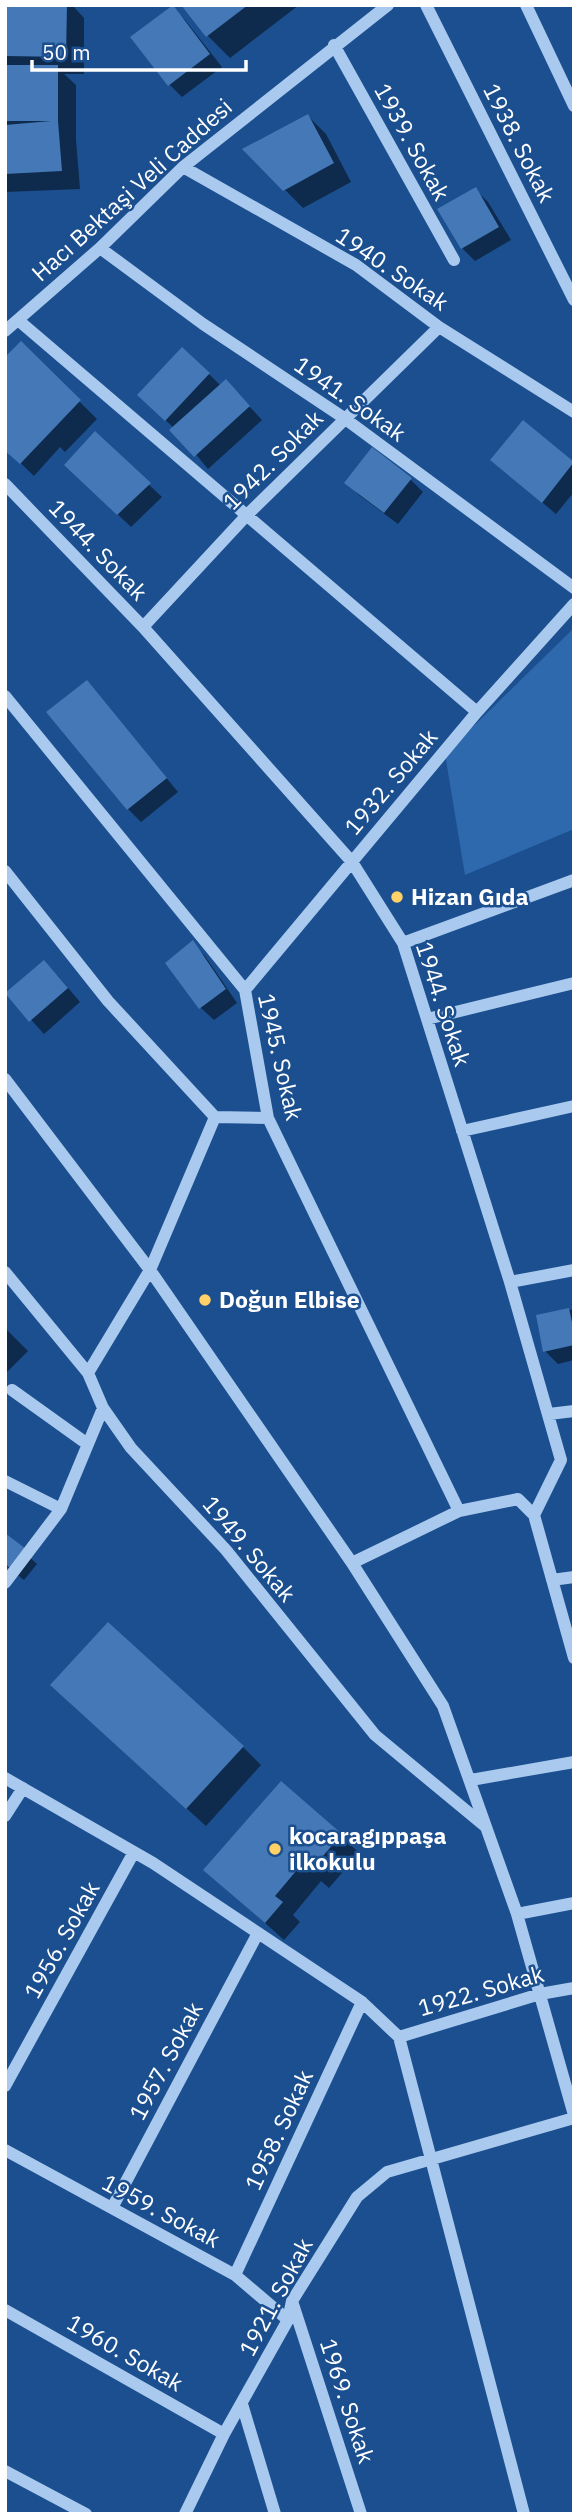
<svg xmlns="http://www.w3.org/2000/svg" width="579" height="2519" viewBox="0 0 579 2519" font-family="'IBM Plex Sans',sans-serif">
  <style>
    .green { fill: #2e69ad }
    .shadow { fill: #0007 }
    .building { fill: #4478b7 }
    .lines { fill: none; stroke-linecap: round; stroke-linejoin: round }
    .minor { stroke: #a9c9ee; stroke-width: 12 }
    .poi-dot { fill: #ffd166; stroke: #1b4f8f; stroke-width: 2.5 }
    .labels { text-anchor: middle; stroke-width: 5; stroke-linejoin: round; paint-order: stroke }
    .street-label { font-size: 23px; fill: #fff; stroke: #1b4f8f }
    .poi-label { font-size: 23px; font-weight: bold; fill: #fff; stroke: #1b4f8f; text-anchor: start }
  </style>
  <rect width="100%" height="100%" fill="#1b4f8f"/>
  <path class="green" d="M574 628V829L465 875 445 754Z"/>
  <path class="shadow" d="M5 5H72L84 18V74H64L76 85V140L80 189 5 192Z
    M184 5H299L230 58 208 36Z
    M172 7 185 20 222 67 182 97 169 84Z
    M308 116 326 134 351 182 303 208 245 149Z
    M475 189 488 202 511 240 475 261 462 248Z
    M21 344 97 419 65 452 60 447 34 476 5 448Z
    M209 374 221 386 238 394 262 420 208 469 174 428 152 408Z
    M523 422 574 464V492L556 514 492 460Z
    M95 434 162 497 131 527 66 465Z
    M410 479 423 492 398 524 359 495 347 482Z
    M87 682 178 792 141 822 128 809Z
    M192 943 205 956 237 1003 214 1020 201 1008Z
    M57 975 80 1002 44 1034 7 993Z
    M574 1309V1360L558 1364 545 1351 538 1317Z
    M5 1328 28 1351 5 1374Z
    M5 1535 37 1564 24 1580 5 1565Z
    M71 1704 243 1747 261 1765 206 1826Z
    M341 1835 359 1853 329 1888 321 1881 293 1915 300 1922 284 1940 206 1870Z"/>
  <path class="building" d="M5 5H67L66 57 5 56Z
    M173 5 210 54 168 86 130 37Z
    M181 5H248L206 37Z
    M5 65H58V121L62 171 5 174V125L51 121H5Z
    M308 114 334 163 283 191 242 149Z
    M476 187 499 227 461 249 437 209Z
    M21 341 81 400 20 464 5 451V357Z
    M182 347 210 373 165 421 137 395Z
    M226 379 250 406 194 457 169 430Z
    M523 420 574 462 542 503 490 460Z
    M95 431 151 483 117 515 64 465Z
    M372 447 412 478 384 513 344 483Z
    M87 680 167 778 127 810 46 712Z
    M193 940 226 989 199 1009 165 963Z
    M44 960 68 988 29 1022 5 993Z
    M569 1308 574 1332V1345L543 1352 536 1315Z
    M5 1533 26 1549 10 1568 5 1564Z
    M108 1622 244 1746 186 1809 50 1685Z
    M281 1781 342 1834 310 1871 302 1864 275 1896 283 1902 265 1923 203 1870Z"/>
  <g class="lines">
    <path class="minor" d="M426 5 574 300
      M526 5 574 106
      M334 45 454 260
      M183 167 356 265 439 327 574 412
      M100 248 203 324 344 418 574 588
      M18 320 477 712
      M5 331 100 248 183 167 388 5
      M5 484 143 627 352 862 403 943 510 1282 561 1460 534 1515 574 1658
      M143 627 247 515 439 327
      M5 696 245 990 268 1118 459 1511 518 1499 534 1515
      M5 871 108 1001 215 1117 268 1118
      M403 943 574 880
      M245 990 477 712 574 604
      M427 1019 574 983
      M5 1079 150 1270 352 1563 443 1706 517 1914 574 2115
      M462 1131 574 1106
      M5 1272 88 1373 103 1408 131 1448 226 1550 375 1735 486 1827
      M510 1282 574 1270
      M88 1373 150 1270 215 1117
      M12 1390 86 1443
      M549 1414 574 1411
      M5 1481 61 1509 5 1583
      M61 1509 103 1408
      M352 1563 459 1511
      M552 1580 574 1577
      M5 1778 153 1863 362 2002 399 2037 524 2514
      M471 1780 574 1762
      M5 1816 23 1788
      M517 1914 574 1903
      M399 2037 540 1994 574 1988
      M5 2086 134 1852
      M5 2150 235 2275 288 2320
      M112 2208 258 1933
      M235 2275 362 2002
      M292 2301 361 2514
      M5 2310 224 2434
      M242 2404 275 2514
      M5 2471 86 2514
      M185 2514 224 2434 288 2320 292 2301 357 2197 387 2172 574 2118"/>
  </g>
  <g class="poi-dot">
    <circle cx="397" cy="897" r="7"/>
    <circle cx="205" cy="1300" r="7"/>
    <circle cx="275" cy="1849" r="7"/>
  </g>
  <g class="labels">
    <g class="street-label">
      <text transform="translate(412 142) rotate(61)" y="8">1939. Sokak</text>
      <text transform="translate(519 143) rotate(63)" y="8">1938. Sokak</text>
      <text transform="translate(132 190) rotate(-42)" y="8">Hacı Bektaşi Veli Caddesi</text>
      <text transform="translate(392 269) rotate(34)" y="8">1940. Sokak</text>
      <text transform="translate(350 399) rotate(35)" y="8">1941. Sokak</text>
      <text transform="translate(273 460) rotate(-45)" y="8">1942. Sokak</text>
      <text transform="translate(98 550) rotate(46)" y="8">1944. Sokak</text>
      <text transform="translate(391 782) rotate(-50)" y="8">1932. Sokak</text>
      <text transform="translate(443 1004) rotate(72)" y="8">1944. Sokak</text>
      <text transform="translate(280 1057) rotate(77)" y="8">1945. Sokak</text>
      <text transform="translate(249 1549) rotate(50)" y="8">1949. Sokak</text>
      <text transform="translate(62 1940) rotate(-61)" y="8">1956. Sokak</text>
      <text transform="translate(481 1991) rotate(-16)" y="8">1922. Sokak</text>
      <text transform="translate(166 2061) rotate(-62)" y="8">1957. Sokak</text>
      <text transform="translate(279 2130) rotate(-65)" y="8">1958. Sokak</text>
      <text transform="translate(161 2211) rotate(28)" y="8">1959. Sokak</text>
      <text transform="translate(276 2297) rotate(-62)" y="8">1921. Sokak</text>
      <text transform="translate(125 2353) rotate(30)" y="8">1960. Sokak</text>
      <text transform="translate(347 2401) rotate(72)" y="8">1969. Sokak</text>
    </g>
    <g class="poi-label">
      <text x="411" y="905">Hizan Gıda</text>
      <text x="219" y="1308">Doğun Elbise</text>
      <text x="289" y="1844">kocaragıppaşa<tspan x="289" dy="26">ilkokulu</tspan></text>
    </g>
  </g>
  <rect width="579" height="2519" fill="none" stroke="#ffffff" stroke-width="14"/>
  <path d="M32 60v10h214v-10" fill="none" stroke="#ffffff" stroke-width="3.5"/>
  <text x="42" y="60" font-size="21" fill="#ffffff" stroke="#1b4f8f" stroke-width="5" paint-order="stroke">50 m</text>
</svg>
